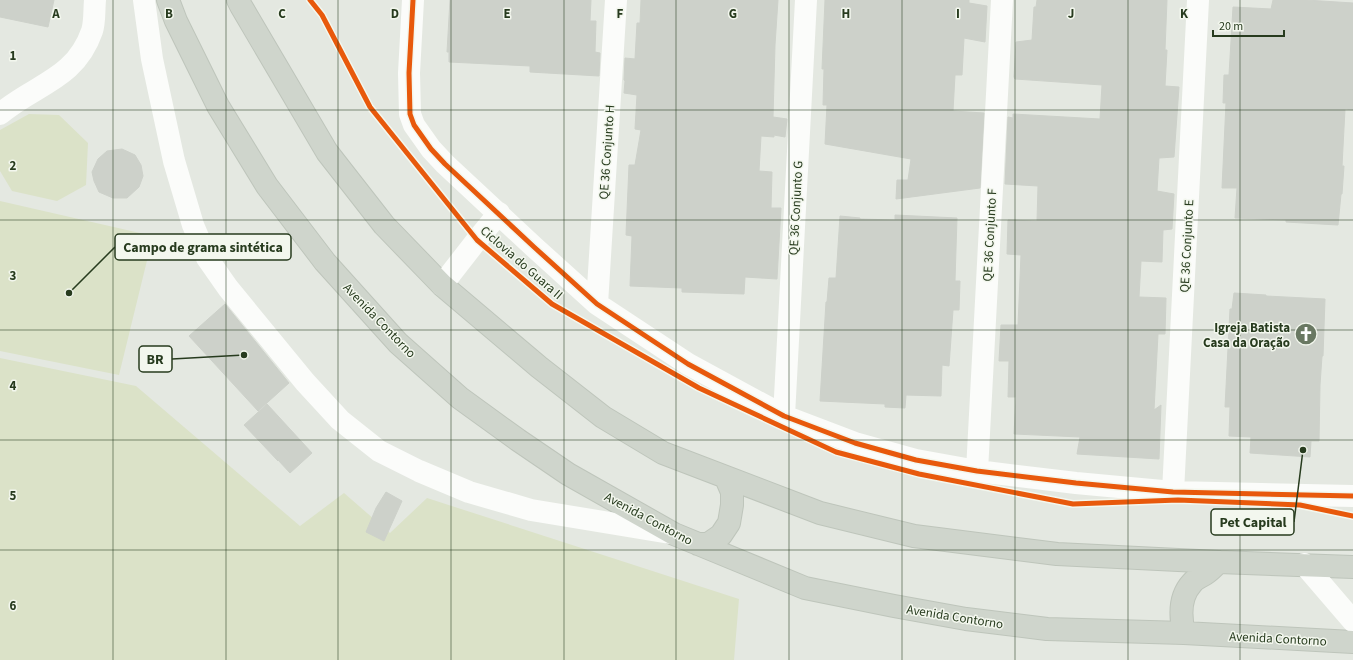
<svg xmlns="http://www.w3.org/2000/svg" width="1353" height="660" viewBox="0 0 1353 660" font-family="'Source Sans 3',sans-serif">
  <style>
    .green { fill: #dbe2c8 }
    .building { fill: #cdd1ca; stroke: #cdd1ca }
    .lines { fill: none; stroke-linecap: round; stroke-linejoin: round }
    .major-casing { stroke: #bec5bb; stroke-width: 24 }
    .minor { stroke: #fbfcfa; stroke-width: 22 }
    .major { stroke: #cfd5cc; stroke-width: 22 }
    .cycleway-casing { stroke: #f3f7ee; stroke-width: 8 }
    .cycleway { stroke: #e8590c; stroke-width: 5 }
    .grid { fill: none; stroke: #273b1e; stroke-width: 1; stroke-opacity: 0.55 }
    .labels { text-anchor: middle; stroke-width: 3; stroke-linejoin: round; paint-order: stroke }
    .street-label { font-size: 13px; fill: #273b1e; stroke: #f3f7ee }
    .poi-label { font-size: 13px; font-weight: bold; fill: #273b1e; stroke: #f3f7ee; text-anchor: end }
    .grid-label { font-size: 13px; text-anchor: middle; font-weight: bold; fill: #273b1e; stroke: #f3f7ee; stroke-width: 3; stroke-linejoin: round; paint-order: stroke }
    .leader { fill: none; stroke: #273b1e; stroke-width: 1.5 }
    .callout-dot { fill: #273b1e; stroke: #f3f7ee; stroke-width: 1.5 }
    .callout { fill: #f3f7ee; stroke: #273b1e; stroke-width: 1.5 }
    .callout-label { font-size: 14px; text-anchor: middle; font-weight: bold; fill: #273b1e }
  </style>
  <rect width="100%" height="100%" fill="#e4e8e1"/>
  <path class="green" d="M29 114 59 115 88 143 86 185 57 201 12 191 0 171V130Z
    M0 201 153 236 119 375 0 351Z
    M0 358 136 386 300 526 344 493 390 533 427 498 739 599 734 660H0Z"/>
  <path class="building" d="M0 0H54L48 27 0 17Z
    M450 0H591L590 21H596L595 52 600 53 599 76 530 72V66L449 62V52H447Z
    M641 0H778L775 45 773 117 787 119 785 137 774 135V137L761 136 759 171 772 172 771 208H781L777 279 745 277 744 294 682 292V288L630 286 632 236 626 235 629 165H635L641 130 635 129 637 95 624 93 625 81 624 80 625 58 635 59 637 23H640Z
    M825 0H969V3L987 6 985 42 964 38 962 75H955L953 111 984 113 980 188 896 199 897 180H908L911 159 825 144 827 105H823L824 69H822Z
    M1037 0H1167L1165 50H1167L1165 86 1179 87 1174 157 1159 158 1157 191 1174 194 1172 229 1163 230 1162 262 1141 261 1139 297 1166 298 1165 334H1158L1154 410 1161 405 1159 459 1077 454 1080 437 1014 434 1016 397H1008L1009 361H999L1001 325H1018L1021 255 1007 254 1008 220 1037 221 1038 186 1005 184 1008 117 1013 118V114L1100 119 1102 85 1015 79 1014 77 1016 42 1032 40 1034 7H1036Z
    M1273 0H1306L1353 3V110L1345 109 1342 166H1344L1342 194H1341L1338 225 1286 222V220L1235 218 1237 188H1222L1226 103H1223L1224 75H1229L1233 7 1271 9Z
    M122 149 135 155 141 165 143 176 139 187 127 198H113L99 192 94 181 92 172 98 159 107 151Z
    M895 215 957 218 955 281H960L959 310H953L949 366 942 365 941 396 906 395 905 408 885 407V404L820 401 826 302H827L829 278H836L840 216 860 218V219L895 220Z
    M1234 293 1266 295V296L1325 299 1323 356H1322L1320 385 1319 441H1311L1310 457 1250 453 1251 437 1229 436 1230 407H1225L1230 309H1232Z
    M225 304 289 383 258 411 189 336Z
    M267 404 312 453 290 473 278 460V461L244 425Z
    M386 492 402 501 384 541 366 532 376 508Z"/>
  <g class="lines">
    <g class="major-casing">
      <path id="major" d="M168 0 176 21 218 106 267 186 325 262 398 343 460 398 518 440 568 474 674 534 805 588 894 606 966 619 1047 629 1184 633 1353 642
        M238 0 241 6 327 152 384 225 442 285 539 367 603 417 663 453 820 513 914 536 1057 554 1219 562 1353 567
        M698 544H708L721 535 729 523 732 505V492L726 478
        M1184 633C1180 616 1179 597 1192 583 1195 579 1200 577 1205 574 1210 571 1214 566 1219 562"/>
    </g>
    <path class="minor" d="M144 0 152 59 174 161 193 225 207 258 228 288 305 382 340 420 379 451 419 471 469 492 531 510 670 533
      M413 0 409 73 410 114 414 125 431 149 445 164 534 247 597 304 688 364 784 416 855 443 916 460 977 471 1076 483 1173 492 1353 496
      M0 114C35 84 75 80 92 31 95 22 94 10 95 0
      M442 285 477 240 499 213
      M597 304 616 0
      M784 416 806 0
      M977 471 1002 0
      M1173 492 1198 0
      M1304 564 1353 621"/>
    <use href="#major" class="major"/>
    <g class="cycleway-casing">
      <path id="cycleway" d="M310 0 322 15 370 107 477 240 552 304 699 388 836 452 919 474 1073 504 1178 500 1300 505 1353 516
        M413 0 409 73 410 114 414 125 431 149 445 164 534 247 597 304 688 364 784 416 855 443 916 460 977 471 1076 483 1173 492 1353 496"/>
    </g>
    <use href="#cycleway" class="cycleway"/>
  </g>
  <path class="grid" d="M113 0V660M226 0V660M338 0V660M451 0V660M564 0V660M676 0V660M789 0V660M902 0V660M1015 0V660M1128 0V660M1240 0V660M0 110H1353M0 220H1353M0 330H1353M0 440H1353M0 550H1353"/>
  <defs>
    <g id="church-disc" transform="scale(1.15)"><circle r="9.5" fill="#697862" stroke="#f3f7ee"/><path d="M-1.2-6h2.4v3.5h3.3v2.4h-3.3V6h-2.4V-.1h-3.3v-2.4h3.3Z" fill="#fff"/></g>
  </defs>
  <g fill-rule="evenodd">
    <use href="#church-disc" x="1306" y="334"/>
  </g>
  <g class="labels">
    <g class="street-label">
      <text transform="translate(606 152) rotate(-86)" y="5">QE 36 Conjunto H</text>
      <text transform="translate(795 208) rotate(-87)" y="5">QE 36 Conjunto G</text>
      <text transform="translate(989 235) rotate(-87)" y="5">QE 36 Conjunto F</text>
      <text transform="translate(1186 246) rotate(-87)" y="5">QE 36 Conjunto E</text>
      <text transform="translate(522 262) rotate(41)" y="5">Ciclovia do Guara II</text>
      <text transform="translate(380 320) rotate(46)" y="5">Avenida Contorno</text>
      <text transform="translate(649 518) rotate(28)" y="5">Avenida Contorno</text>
      <text transform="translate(955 616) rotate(9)" y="5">Avenida Contorno</text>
      <text transform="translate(1278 638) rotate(3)" y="5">Avenida Contorno</text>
    </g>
    <g class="poi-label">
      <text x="1290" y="332">Igreja Batista<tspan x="1290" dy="15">Casa da Oração</tspan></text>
    </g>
  </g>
  <g class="grid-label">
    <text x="56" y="18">A</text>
    <text x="169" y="18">B</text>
    <text x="282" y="18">C</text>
    <text x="395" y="18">D</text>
    <text x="507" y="18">E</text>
    <text x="620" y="18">F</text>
    <text x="733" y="18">G</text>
    <text x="846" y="18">H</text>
    <text x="958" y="18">I</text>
    <text x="1071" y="18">J</text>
    <text x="1184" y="18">K</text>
    <text x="13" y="60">1</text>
    <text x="13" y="170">2</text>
    <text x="13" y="280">3</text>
    <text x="13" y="390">4</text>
    <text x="13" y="500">5</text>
    <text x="13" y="610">6</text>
  </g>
  <path class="leader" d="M69 293L115 247M244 355L172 359M1303 450L1294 522"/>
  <g class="callout-dot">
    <circle cx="69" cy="293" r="4"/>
    <circle cx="244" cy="355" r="4"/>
    <circle cx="1303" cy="450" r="4"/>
  </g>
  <g class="callout">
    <rect x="115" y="234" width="176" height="26" rx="4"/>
    <rect x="139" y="346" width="33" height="26" rx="4"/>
    <rect x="1211" y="509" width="83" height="26" rx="4"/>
  </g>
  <g class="callout-label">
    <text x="203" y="252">Campo de grama sintética</text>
    <text x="155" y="364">BR</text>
    <text x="1253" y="527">Pet Capital</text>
  </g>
  <path d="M1213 30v6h71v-6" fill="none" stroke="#273b1e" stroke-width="2"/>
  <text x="1219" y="30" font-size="12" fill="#273b1e" stroke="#f3f7ee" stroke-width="3" paint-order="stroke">20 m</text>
</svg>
